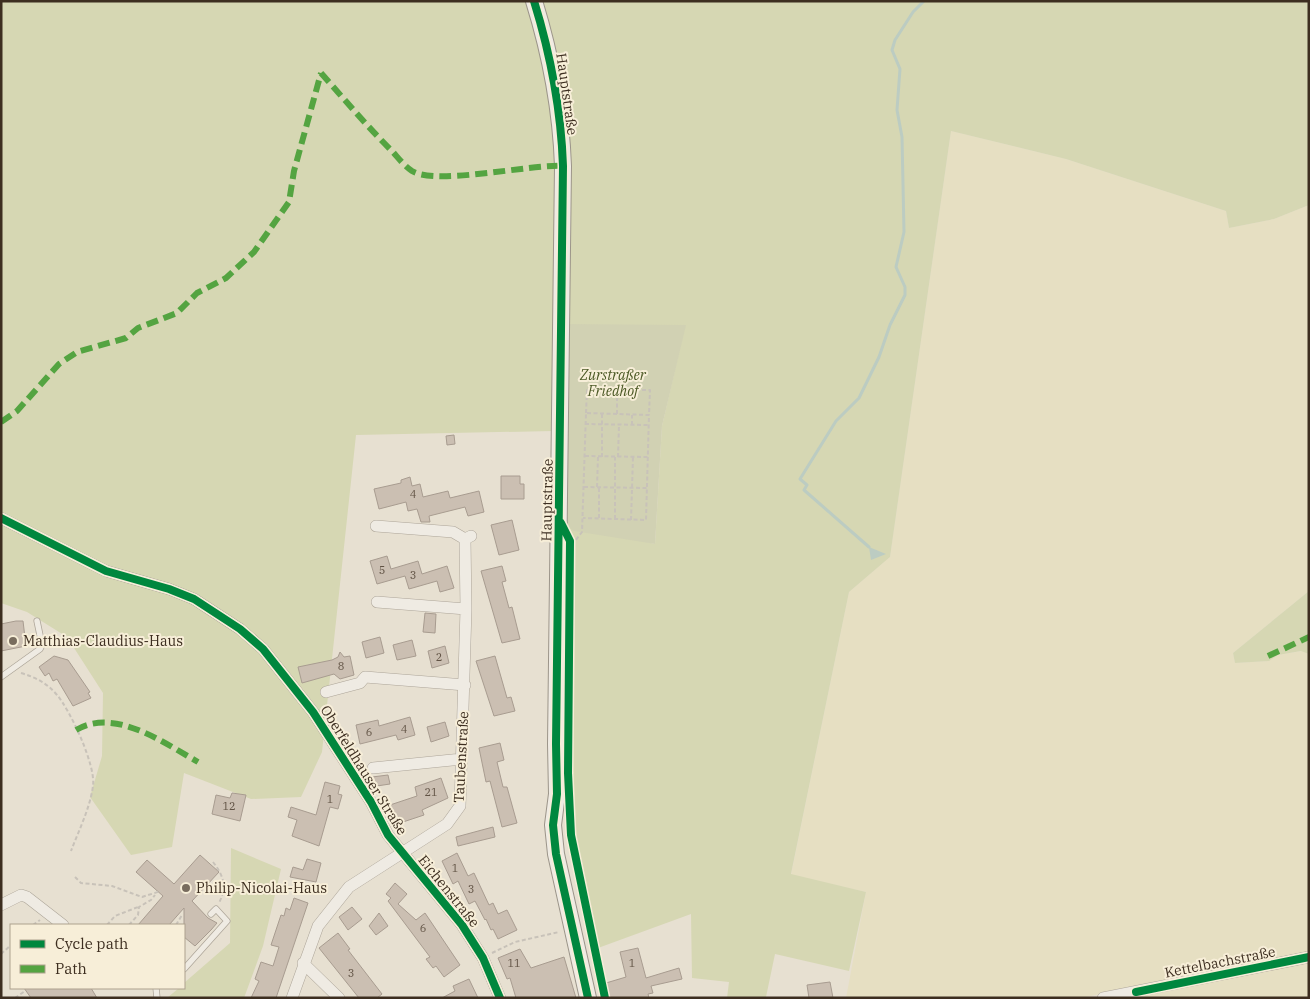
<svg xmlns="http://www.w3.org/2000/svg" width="1310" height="999" viewBox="0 0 1310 999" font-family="'IBM Plex Serif',serif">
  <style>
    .farmland { fill: #e6dfc2 }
    .green { fill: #d6d7b3 }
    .cemetery { fill: #d1d1b3 }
    .water { fill: #bcccc2 }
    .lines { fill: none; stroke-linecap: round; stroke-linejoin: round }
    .stream { stroke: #bcccc2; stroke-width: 3 }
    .building { fill: #cbbfb2; stroke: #a89c90 }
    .service-casing { stroke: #ada599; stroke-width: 7 }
    .minor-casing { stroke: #ada599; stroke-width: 12 }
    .secondary-casing { stroke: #9c958a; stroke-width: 18 }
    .path { stroke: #c8c2b9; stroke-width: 2; stroke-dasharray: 4 2.5; stroke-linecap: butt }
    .service { stroke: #efebe3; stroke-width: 5.5 }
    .minor { stroke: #efebe3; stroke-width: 11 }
    .secondary { stroke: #efebe3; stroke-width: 16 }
    .quiet { stroke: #54a441; stroke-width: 6; stroke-dasharray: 12 6; stroke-linecap: butt }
    .cycleway-casing { stroke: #f7eed8; stroke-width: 11 }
    .cycleway { stroke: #00873e; stroke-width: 8 }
    .poi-dot { fill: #786c5e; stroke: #f7eed8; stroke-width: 2 }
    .labels { text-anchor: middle; stroke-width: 4; stroke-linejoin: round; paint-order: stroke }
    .number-label { font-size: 11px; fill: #605244 }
    .street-label { font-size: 14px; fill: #3d2e20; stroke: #f7eed8 }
    .park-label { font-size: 14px; font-style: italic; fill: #4d5a26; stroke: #f7eed8 }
    .poi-label { font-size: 14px; fill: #3d2e20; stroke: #f7eed8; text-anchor: start }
  </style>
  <rect width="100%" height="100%" fill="#e7e0d1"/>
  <path class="farmland" d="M951 131 1066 159 1226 211 1229 228 1274 219 1309 205V591L1233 653 1235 663 1268 661 1278 655 1302 651 1309 654V951L1081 998H846L866 892 791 875 849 592 890 557Z
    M1309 961V998H1131Z"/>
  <path class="green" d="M1 1H1309V205L1274 219 1229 228 1226 211 1066 159 951 131 890 557 849 592 791 874 866 892 849 971 775 954 766 997 727 998 729 982 692 978 691 914 598 948 591 921 594 920 584 882 580 879 571 835 568 773 570 541 560 521 655 544 662 426 685 326 553 431 356 435 322 752 301 797 251 799 184 773 172 847 131 855 90 797 102 756 103 693 67 637 27 612 1 603Z
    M1309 591V654L1301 651 1278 655 1269 661 1235 663 1233 653Z
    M231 848 281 869 263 946 244 998H167L179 988H184V983L230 943Z"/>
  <path class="cemetery" d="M560 324 686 325 662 426 655 544 574 531 560 521Z"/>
  <path class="water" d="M869 547 886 554 871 560Z"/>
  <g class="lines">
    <path class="stream" d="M869 547 804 490 807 485 800 479 836 421 859 398 879 357 890 325 905 295V287L896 267 904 232 902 137 897 110 900 69 892 50 895 40 913 12 924 1"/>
  </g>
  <path class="building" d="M454 435 455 444 447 445 446 436Z
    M501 476H520V484H524V499H501Z
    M410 477 412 486 420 484 423 497 448 491 450 498 479 491 484 512 468 516 465 507 429 516 430 522H421L417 509 408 511 406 502 379 509 374 489 401 483V480Z
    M512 520 519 550 499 555 491 525Z
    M387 556 391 569 418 561 422 574 447 566 454 588 440 592 437 581 409 589 405 576 377 584 370 561Z
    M502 566 506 581 502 582 509 608 512 607 520 639 502 643 481 571Z
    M425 613 436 614 435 633 423 632Z
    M16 621H23L26 646 1 651V624Z
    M380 637 384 653 366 658 362 642Z
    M412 640 416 656 397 660 393 645Z
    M445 646 449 663 432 668 428 651Z
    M340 652 344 657 350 656 354 675 340 679 334 674 302 683 298 667 332 660 338 657Z
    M54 656 68 660 90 692 88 693 91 698 73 706 57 679 53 681 49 673 45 676 39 667Z
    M495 656 507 698 511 697 515 711 494 716 476 661Z
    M410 717 415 735 398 740 396 735 360 744 356 725 378 720 379 726Z
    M445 722 449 736 431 742 427 727Z
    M500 743 504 760 497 762 503 787H507L517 823 502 827 490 781 486 782 479 748Z
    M388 775 390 784 370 787 364 778Z
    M441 778 448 798 422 810 424 815 397 824 390 805 417 796 415 787Z
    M325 782 340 786 338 794 342 795 338 809 330 807 319 846 292 836 297 820 288 817 291 807 316 815Z
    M232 793 246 795 240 821 212 814 216 795 230 798Z
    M493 827 495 837 458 846 456 837Z
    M457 853 468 876 474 873 489 905 493 903 498 914 507 910 517 930 498 939 493 929 491 930 486 919 485 920 475 901 469 904 458 881 453 884 442 861Z
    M200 855 219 872 192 901 208 918 217 923 211 930 195 946 184 937V908L169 925H138L163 896 136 872 147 860 174 884Z
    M307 859 321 863 316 882 290 877 293 867 303 870Z
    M395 883 407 894 398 904 416 920 425 913 460 965 444 977 436 966 433 968 426 959 430 957 388 901 391 898 386 894Z
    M294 898 308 903 276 998H251L259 981 255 979 261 962 273 966 279 947 271 945 281 915 284 916 286 908 290 910Z
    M352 907 362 919 348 930 339 917Z
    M379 913 388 926 376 935 369 926Z
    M338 933 350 949 348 950 382 994 377 998H359L319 948Z
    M638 948 646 978 679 968 682 979 651 986 653 993 648 994 649 998H609L606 983 626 977 620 952Z
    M520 949 531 968 564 957 576 998H516L510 978 507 979 498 958Z
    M469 979 478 998H442L455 991 453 986Z
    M830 982 833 998H809L807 985Z
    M24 988H91L97 998H31Z"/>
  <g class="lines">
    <g class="service-casing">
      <path id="service" d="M1 677 40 649 42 645 37 621
        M184 969 227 921 216 909 211 914
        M156 988 157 998"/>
    </g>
    <g class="minor-casing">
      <path id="minor" d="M1 518 106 571 169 589 194 599 240 629 263 649 313 712 371 802 388 835 462 925 483 958 500 998
        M376 526 453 532 465 539
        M377 602 466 609
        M326 692 360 683 365 677 465 685
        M373 768 462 759
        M1 905 21 895 27 897 63 925
        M303 963 339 998
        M292 998 318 926 349 887 447 824 460 806 466 609 465 539 471 536
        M1103 998 1309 957"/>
    </g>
    <g class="secondary-casing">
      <path id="secondary" d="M534 1C551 56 561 109 563 166L556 744 557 794 553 825 556 854 588 998"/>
    </g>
    <path class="path" d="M586 413 587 390H650L649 415
      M617 414V390
      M585 424 648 425
      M632 425V415
      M585 456 648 457
      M602 457V414
      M618 457 619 425
      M584 487 647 488
      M597 487 598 457
      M599 488V518
      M615 519V457
      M631 520 633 457
      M572 545 582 532 586 413 649 415 646 520 583 518
      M21 673C35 677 47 683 57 695 70 710 96 765 93 786 90 808 79 830 71 851
      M213 862C224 876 227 887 219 903
      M75 877 81 883 112 886 142 897 161 891
      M33 925 40 920
      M107 925 115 916 138 907
      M129 925 138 915 139 907 151 900 155 895
      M176 925 182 915
      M492 953 515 942 559 932
      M1 954 11 945
      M15 998 25 991"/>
    <use href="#service" class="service"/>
    <use href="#minor" class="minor"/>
    <use href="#secondary" class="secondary"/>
    <path class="quiet" d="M321 73C344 99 366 125 390 149 397 156 403 165 412 171 437 186 529 164 563 166
      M1 422 17 411 59 364 77 352 126 338 138 328 177 313 197 293 226 278 254 252 289 202 294 171 321 73
      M1268 656 1309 637
      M76 730C115 707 164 743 198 762"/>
    <g class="cycleway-casing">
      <path id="cycleway" d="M534 1C551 56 561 109 563 166L556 744 557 794 553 825 556 854 588 998
        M1 518 106 571 169 589 194 599 240 629 263 649 313 712 371 802 388 835 462 925 483 958 500 998
        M561 523 570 541 568 773 571 835 605 998
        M1136 992 1309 957"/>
    </g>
    <use href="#cycleway" class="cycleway"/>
  </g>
  <g class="poi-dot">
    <circle cx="13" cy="641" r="5"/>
    <circle cx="186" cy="888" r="5"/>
  </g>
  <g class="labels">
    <g class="number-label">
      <text x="413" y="498">4</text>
      <text x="382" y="574">5</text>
      <text x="413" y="579">3</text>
      <text x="439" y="661">2</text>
      <text x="341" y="670">8</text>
      <text x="404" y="733">4</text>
      <text x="369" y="736">6</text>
      <text x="431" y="796">21</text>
      <text x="330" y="803">1</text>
      <text x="229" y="810">12</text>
      <text x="455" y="872">1</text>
      <text x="471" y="893">3</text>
      <text x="423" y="932">6</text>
      <text x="514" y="967">11</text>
      <text x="632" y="967">1</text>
      <text x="351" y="977">3</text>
    </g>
    <g class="street-label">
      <text transform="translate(567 94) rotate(82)" y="5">Hauptstraße</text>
      <text transform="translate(547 500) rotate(-89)" y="5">Hauptstraße</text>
      <text transform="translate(461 757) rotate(-87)" y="5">Taubenstraße</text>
      <text transform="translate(364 770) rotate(58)" y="5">Oberfeldhauser Straße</text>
      <text transform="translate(449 891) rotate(51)" y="5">Eichenstraße</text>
      <text transform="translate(1220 962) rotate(-11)" y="5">Kettelbachstraße</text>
    </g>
    <g class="park-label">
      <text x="613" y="380">Zurstraßer<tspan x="613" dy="16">Friedhof</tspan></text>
    </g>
    <g class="poi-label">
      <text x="23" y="646">Matthias-Claudius-Haus</text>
      <text x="196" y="893">Philip-Nicolai-Haus</text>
    </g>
  </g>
  <rect width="1310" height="999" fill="none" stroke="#3d2e20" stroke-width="5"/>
  <rect x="10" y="924" width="175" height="65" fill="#f7eed8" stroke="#ada18e"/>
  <rect x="20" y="940" width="25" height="8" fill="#00873e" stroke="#ada18e"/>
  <text x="55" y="949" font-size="15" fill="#3d2e20">Cycle path</text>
  <rect x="20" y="965" width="25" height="8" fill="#54a441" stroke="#ada18e"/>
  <text x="55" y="974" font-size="15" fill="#3d2e20">Path</text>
</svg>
